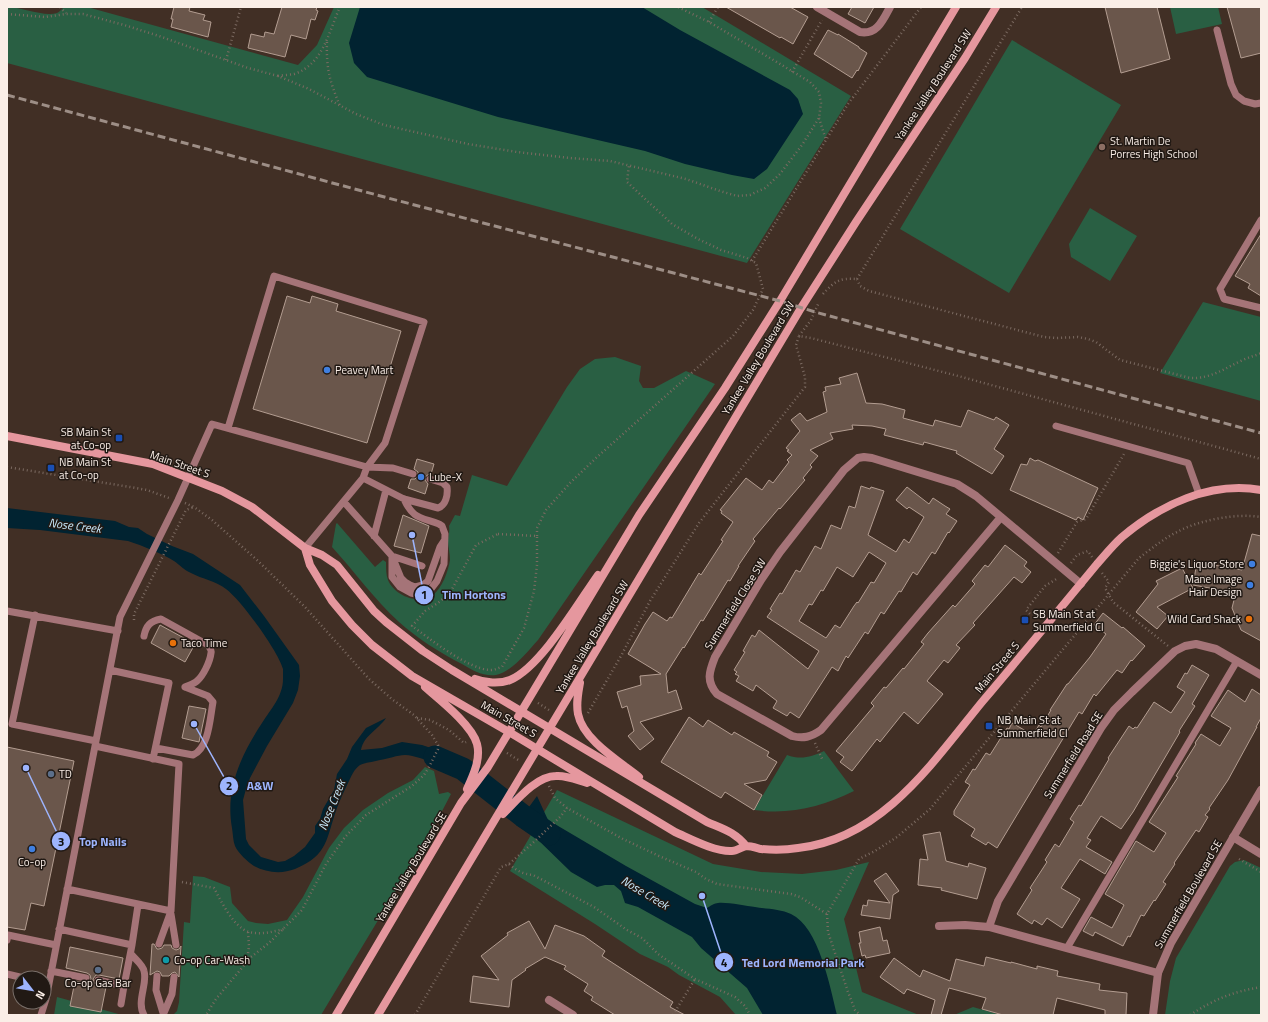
<svg xmlns="http://www.w3.org/2000/svg" width="1268" height="1022" viewBox="0 0 1268 1022" font-family="'Titillium Web',sans-serif">
  <style>
    .green { fill: #295f43 }
    .water { fill: #012331 }
    .lines { fill: none; stroke-linecap: round; stroke-linejoin: round }
    .river { stroke: #012331; stroke-width: 23 }
    .building { fill: #6a564b; stroke: #b39d91; fill-rule: evenodd }
    .path { stroke: #7b6a61; stroke-width: 2.5; stroke-dasharray: 1 3; stroke-linecap: butt }
    .service { stroke: #a57478; stroke-width: 7 }
    .minor { stroke: #a57478; stroke-width: 8 }
    .tertiary { stroke: #a57478; stroke-width: 8 }
    .secondary { stroke: #e5979e; stroke-width: 8 }
    .rail { stroke: #9d8e86; stroke-width: 3; stroke-dasharray: 8 4; stroke-linecap: butt }
    .education-dot { fill: #8d6e63; stroke: #211914; stroke-width: 1.5 }
    .shop-dot { fill: #3f7fe0; stroke: #211914; stroke-width: 1.5 }
    .transit-dot { fill: #1a4fb4; stroke: #211914; stroke-width: 1.5 }
    .food-dot { fill: #e8710a; stroke: #211914; stroke-width: 1.5 }
    .service-dot { fill: #5c6f8a; stroke: #211914; stroke-width: 1.5 }
    .culture-dot { fill: #0f9aa8; stroke: #211914; stroke-width: 1.5 }
    .labels { text-anchor: middle; stroke-width: 3; stroke-linejoin: round; paint-order: stroke }
    .street-label { font-size: 11px; fill: #faeee7; stroke: #211914 }
    .poi-label { font-size: 11px; fill: #faeee7; stroke: #211914; text-anchor: start }
    .water-label { font-size: 12px; font-style: italic; fill: #c7e9fb; stroke: #211914 }
    .leader { fill: none; stroke: #9db4fd; stroke-width: 1.5 }
    .callout-dot { fill: #9db4fd; stroke: #211914; stroke-width: 1.5 }
    .mark-label { font-size: 12px; text-anchor: middle; font-weight: bold; fill: #111 }
    .callout-label { font-size: 12px; text-anchor: middle; font-weight: bold; fill: #9db4fd; stroke: #211914; stroke-width: 3; stroke-linejoin: round; paint-order: stroke }
  </style>
  <rect width="100%" height="100%" fill="#412f25"/>
  <path class="green" d="M7 7C22 7 43 17 57 13 59 12 62 9 64 7H87L298 65 317 45 334 7H702L851 96 747 263 7 63Z
    M1170 7H1218L1222 24 1176 34Z
    M1012 40 1121 105 1009 293 900 229Z
    M1090 208 1137 236 1110 281 1071 257 1069 244Z
    M1203 302 1261 317V401L1160 373Z
    M615 357 641 366 639 381 643 388H654L686 371 715 384 538 640C528 651 512 672 496 675 484 677 472 670 462 664 440 653 417 638 399 622 374 599 354 571 332 547L336 524 337 523 375 567 383 560 386 562C386 568 386 575 388 580 394 595 419 606 433 595 442 588 448 572 450 560 450 553 448 547 448 541 448 536 450 532 449 526L455 515 460 516 472 475 507 486 567 387 580 369 595 359Z
    M824 751 854 791C822 807 790 815 754 810L787 755C801 760 811 757 824 751Z
    M425 767 434 771 439 794 448 792 451 794 430 834 321 1015H173L177 1011 179 1002 184 922 190 923 193 876 204 877 230 887 232 903 248 921 256 923 268 924 287 920 303 897 329 848 344 828 363 810 388 793 413 780Z
    M557 790 713 864 761 872 802 874 836 870 869 862 844 919 862 992 919 1015H736L720 997 679 975 668 967 640 954 595 924 510 871Z
    M1244 860 1261 868V1015H1165L1170 981 1176 958 1230 866 1235 862Z
    M57 997 122 1015H54Z
    M973 1007 1001 1015H954Z"/>
  <path class="water" d="M360 7H642L680 30 790 90 798 99 803 114 767 169 754 179 732 175 685 164 645 151 498 117 367 77 354 63 349 43Z
    M7 508 115 521 129 527 138 528 147 534 172 546 193 554 240 585 264 616 299 665 300 676 298 690 293 703 267 746 250 778 246 789 243 800 246 839 249 845 261 857 278 862 285 861 294 856 305 847 315 833V826L320 819 323 809 334 790 337 774 347 759 352 747 366 728 386 718C378 730 364 735 361 750L382 748 402 742 422 745 431 748 465 762 461 775C444 769 423 756 405 755 397 755 388 759 380 760 374 762 366 762 360 765 354 769 351 777 348 783 344 791 340 800 337 808 326 838 329 855 295 869 282 874 267 873 254 866 248 862 238 853 235 846 233 841 233 834 232 828 225 789 241 755 262 723 271 709 283 696 283 679 283 676 283 672 283 669 278 651 241 600 226 589 216 581 202 579 191 573 184 570 180 565 174 561 161 553 143 546 128 541L40 530 7 528Z
    M537 796 548 820 626 866 695 904 707 908C710 906 715 903 718 903 727 902 746 906 755 907 766 909 781 909 791 914 819 927 830 987 837 1015H763L747 988 701 948 692 937 638 907 625 903 621 891 614 885H605L597 887 571 872 534 836 516 825Z"/>
  <g class="lines">
    <path class="river" d="M435 757 463 769 523 816 549 834"/>
  </g>
  <path class="building" d="M174 7H190L189 11 205 15 203 20 211 22 208 37 171 27 173 19H171Z
    M282 7H317L316 10 318 11 315 20 311 19 306 39 291 35 285 57 248 48 251 34 264 37 265 32 274 34Z
    M726 7H790L808 17 793 44 781 37 780 38Z
    M852 7H874L865 23 848 14Z
    M1105 7H1157L1170 59 1121 73Z
    M1227 7H1261V53L1241 58Z
    M828 30 838 35V34L859 47V48L867 53 858 71 857 70 852 78 814 54Z
    M1261 234V296L1248 288 1250 284 1235 276Z
    M287 296 310 303 312 296 338 304 336 311 401 331 367 443 253 409Z
    M857 373 866 403 882 404 905 410 903 418 933 426 935 420 961 427 968 410 994 420 996 417 1009 425 994 449 1004 456 992 474 956 453 957 451 924 442 923 445 884 435 886 429 872 426 852 425 853 429 830 433 833 439 810 450 818 456 810 465 812 467 803 478 805 480 780 509 779 508 753 539 755 541 738 566H739L730 581 728 580 703 621 701 620 684 648 683 647 666 674 668 693 676 690 682 709 640 722 654 739 640 750 628 736 634 731 627 706 622 708 617 692 641 685 640 676 661 674 628 654 645 624 653 612 667 621 670 617 672 618 699 573 701 575 723 541 721 540 733 522 721 513 722 511 720 510 746 478 762 490 769 480 773 483 789 462 787 460 792 455 787 451 789 450 786 448 800 431 791 420 800 413 807 421 827 412 823 392 826 391 825 387 841 384 839 378Z
    M1030 458 1035 461 1038 460 1098 488 1083 520 1078 517 1076 520 1010 490 1021 464 1027 465Z
    M417 459 434 464 431 474H429L425 477V480L428 484 425 494 408 488 411 479H415L418 476V472L414 469Z
    M861 486 870 489 871 487 884 491 868 535 896 552 904 539 909 543 924 517 909 507 907 509 896 500 907 487 929 504 933 498 945 506 950 509 946 514 957 521 949 533 948 532 935 554 932 552 917 575 913 572 901 592 899 591 884 614 881 612 868 634 865 632 848 658 846 656 838 671 832 667 799 718 790 712 787 716 773 708 777 701 756 685 753 691 736 681 739 676 735 674 737 672 734 670 745 652 743 651 752 635 755 637 759 630 808 669 819 651 767 617 772 610 770 609 780 593 782 594 796 570 800 572 815 546 821 549 831 525 841 529 849 506 855 508ZM869 552 886 563 874 583 871 582 858 603 857 602 854 606 840 628 835 625 826 638 799 621 809 604 812 605 821 590 823 591 837 567 853 577Z
    M403 515 429 526 421 553 394 546Z
    M1252 534 1261 536V641L1241 630 1232 608 1235 596 1225 594 1226 591 1193 585 1197 562 1242 570Z
    M1005 545 1027 562 1024 566 1031 572 1022 583 1014 577 973 623 975 625 956 645 960 648 948 663 944 660 927 681 943 694 918 724 904 712 880 742 877 739 852 771 840 762 844 757 836 751 874 706 871 703 884 687 886 688 903 668 904 669 924 644 921 642 928 633 953 605 955 607 975 584 972 581 985 565 988 567Z
    M1182 568 1193 588 1157 607 1168 616 1157 629 1136 612 1158 584 1156 581Z
    M1103 613 1122 628 1123 627 1145 646 1132 661 1131 660 1122 673 1117 670 1096 696 1094 694 1082 714 1079 712 997 848 988 842 986 845 971 836 975 829 954 815V811L970 785 965 782 973 769 975 770 986 753 990 755 1007 728 1009 729 1012 723 1033 735 1039 725 1041 727 1051 710H1050L1067 684H1068L1090 657 1106 634 1094 625Z
    M160 625 195 644 185 662 151 643Z
    M1192 665 1209 675 1192 704 1195 706 1179 731 1180 732 1133 812 1121 829 1101 816 1087 838 1091 840 1086 847 1112 862 1105 874 1080 859 1061 888 1080 899 1062 928 1047 918 1042 925 1034 920 1032 924 1017 914 1032 890 1030 888 1047 862 1045 860 1055 844 1059 847 1074 822 1070 819 1079 805 1081 806 1109 759 1108 758 1129 726 1133 729 1135 727 1137 728 1154 702 1171 713 1185 692 1177 687 1185 673 1187 674Z
    M1252 689 1261 695V718L1256 727H1257L1228 780 1209 808 1210 809 1205 815 1208 817 1199 832 1196 830 1174 863 1175 864 1163 882 1166 884 1155 901 1154 900 1144 916 1141 915 1130 937 1128 936 1123 946 1095 932 1093 936 1083 931 1091 917 1112 928 1124 905 1105 894 1136 841 1154 852 1166 833 1149 822 1178 777 1176 776 1196 744 1195 743 1201 734 1220 746 1231 728 1211 716 1228 690 1245 702Z
    M189 706 206 709 199 742 182 738Z
    M689 717 703 727 708 720 732 735 734 732 769 752 767 756 777 762 766 780 744 784 762 795 754 810 725 792 721 798 661 762Z
    M7 747 74 761 44 906 31 903 25 930 7 927Z
    M940 832 946 861 968 867 969 863 986 868 977 899 941 890 942 888 918 885 920 859 928 860 923 835Z
    M886 873 899 891 893 895 890 919 861 915 863 905 867 906 868 900 890 903 874 881Z
    M529 921 545 949 555 925 584 936 605 951 602 956 673 1002 670 1007 685 1015H615L591 1000 593 997 584 991 588 984 564 969 566 966 545 957 525 969 526 970 512 980 509 1007 470 1002 473 976 499 980 481 956 508 935 507 933Z
    M880 927 883 941 887 940 890 953 866 958 865 955 862 956 859 943H861L859 932Z
    M152 944H154L157 949H159L162 948 164 945H171L172 948 176 950 179 949 181 946 179 977 175 972 172 973 169 976H162L160 972 157 971 150 975Z
    M70 947 123 958 119 979 99 975H96L93 979 95 984 106 987 101 1012 70 1006 75 981 87 983 91 979 90 975 87 973 66 968Z
    M986 957 1011 963V962L1037 969V966L1058 971 1057 976 1100 984 1099 990 1127 993 1126 1015H1105V1010L1057 998 1053 1015H1003L982 1009 986 998 949 988 941 1015H931L935 1000 907 989 904 994 880 977 894 958 920 977 923 970 950 981 956 959 984 966Z"/>
  <g class="lines">
    <path class="path" d="M60 7 66 13
      M7 14 45 17 66 14H83L124 25 159 36 248 68 278 76 309 89 356 114 384 125 468 144 517 152 570 158 610 161 686 179 720 191 737 196 750 195 765 188 780 174 802 145 819 118 821 103 819 92 810 82 775 61 709 22 678 7
      M709 22 718 7
      M327 42C326 69 330 82 340 106
      M226 60 241 7
      M792 72 822 20
      M278 76C283 75 289 75 294 74 323 65 329 31 340 7
      M819 118 826 140
      M752 261 848 104 921 7
      M857 279 860 286 869 291 1044 337 1057 338 1078 337 1088 339 1096 342 1120 360 1190 378C1211 379 1225 368 1243 360 1249 357 1255 356 1261 353
      M857 279 1022 7
      M823 294C835 281 839 278 857 279
      M799 336 811 320 819 302
      M7 467 130 487 147 490 169 498
      M185 503 194 507 212 520 257 560 305 607 369 679 393 700 414 715 432 735 438 745V749L429 767 424 775 412 786 366 815 345 837 326 864 302 910 269 943 251 957 216 999 206 1015
      M498 534 537 536V565L534 591 524 628 502 667C498 668 495 670 490 670 468 669 430 639 412 626L425 611 438 603 450 593 476 545Z
      M537 536V528L546 510 570 483 596 458 733 336 753 310 763 289 756 263 747 258 721 250 698 239 672 224 627 182 629 165
      M1058 553 1077 522 1086 519 1124 454
      M1071 563 1077 555 1088 551 1092 557
      M1102 573 1109 582 1105 588 1113 602 1168 646
      M134 620V614L186 510 194 507
      M1025 620 1030 614 1026 610 1045 586 1058 578
      M538 703 549 710
      M588 713 621 656 650 601 699 523 805 387V377L796 345 799 336 811 338 962 377 1261 459
      M417 718 430 720 449 730 464 743 466 742
      M815 743 823 761
      M507 753 520 761
      M549 786 555 798 567 808 623 839 659 856 696 872 706 879 717 884 791 894 800 897 827 914 859 859 875 851 897 837 930 809 1139 558C1151 549 1163 539 1177 532 1199 520 1236 513 1261 517
      M1239 859 1261 872
      M509 864C517 871 523 874 533 875L594 907 627 930 642 938 658 954 695 979 735 997 745 1006 750 1015
      M182 882 214 888C221 901 234 928 249 932 261 935 272 932 284 929
      M827 914 828 932 848 992 855 1010 860 1015
      M247 961 249 946 248 932
      M415 1015 501 867 509 864 535 841 561 816 567 808
      M673 1015 695 979
      M1190 1015C1215 999 1232 992 1261 987"/>
    <path class="service" d="M1217 30 1231 84 1236 95 1244 101 1255 104 1261 103
      M1261 220 1220 289 1224 299 1261 308
      M1056 426 1188 463 1199 494
      M228 428 274 276 424 322 385 443 367 467
      M367 467 393 468 413 474
      M363 478 404 499 438 508C446 505 448 495 447 487L443 483 430 479
      M344 502 392 556 401 578 405 582 410 585 415 587 423 585 428 581 440 547 444 541
      M374 536 386 490
      M392 556V577L400 587 411 593 420 595 430 590 437 581 444 564 445 534 442 526 439 524C420 517 413 519 404 499
      M392 556 422 566
      M7 611 118 631
      M35 615 12 724 96 741
      M144 636C146 626 150 621 161 619L208 645C210 648 212 650 211 653 210 662 203 676 197 681 194 684 189 685 185 687
      M110 670 169 683 153 759
      M156 748 193 755C209 748 210 718 213 702L208 696 185 687
      M67 889 171 911 179 764 95 746
      M171 914 176 945
      M59 929 132 945 124 986 98 980
      M7 940 8 935 56 945
      M159 944 171 911
      M132 945 138 905
      M1067 948 1237 661
      M131 954C135 959 143 965 144 971 148 983 136 1002 144 1015
      M51 971 86 978
      M7 974 24 978
      M157 976 156 990 163 1013
      M121 1004 124 986
      M41 1015 46 999 120 617 178 500 212 424 367 467 363 478 305 548
      M163 1015 172 994 174 977"/>
    <path class="minor" d="M817 7 860 32C877 35 883 20 890 7
      M1001 517 821 730C811 737 803 739 792 736L717 694C706 681 709 672 715 657L761 580 780 552 844 470 858 458 864 457 872 458 957 484 976 496 1081 584
      M1233 837 1261 854
      M939 926 965 925 989 927
      M1158 973 989 927 998 901 1101 728 1114 710 1132 692 1175 651 1185 646 1196 644 1216 649 1261 675
      M549 1000 573 1015"/>
    <path class="tertiary" d="M1153 1015 1158 973 1171 943 1261 790"/>
    <path class="secondary" d="M7 436 153 464 222 491 252 507 305 548 322 555 337 565 374 611 386 622 423 651 452 670 707 822C723 829 735 832 746 846
      M305 548 310 565 332 601 352 625 372 645 412 676 509 732 675 832C691 839 715 852 732 851 737 851 741 847 746 846 751 846 757 848 761 849 773 850 786 850 798 848 882 839 933 762 982 702 1021 656 1059 610 1097 564 1105 555 1113 545 1122 537 1160 505 1210 481 1261 490
      M475 679C485 683 500 684 510 680 541 667 578 603 598 575
      M580 683C578 694 576 703 578 714 583 740 619 761 639 777
      M425 687C440 700 472 725 477 744 481 759 473 776 467 789
      M503 814C516 801 536 776 556 776 566 775 577 780 587 783
      M336 1015 461 803 488 767 639 515 725 388 780 301 956 7
      M378 1015 801 308 856 222 965 58 996 7"/>
    <path class="rail" d="M7 95 388 198 780 301 815 312 1261 433"/>
  </g>
  <circle class="education-dot" cx="1102" cy="147" r="4"/>
  <g class="shop-dot">
    <circle cx="327" cy="370" r="4"/>
    <circle cx="421" cy="477" r="4"/>
    <circle cx="1252" cy="564" r="4"/>
    <circle cx="1250" cy="585" r="4"/>
    <circle cx="32" cy="849" r="4"/>
  </g>
  <g class="transit-dot">
    <rect x="115" y="434" width="8" height="8" rx="2"/>
    <rect x="47" y="464" width="8" height="8" rx="2"/>
    <rect x="1021" y="616" width="8" height="8" rx="2"/>
    <rect x="985" y="722" width="8" height="8" rx="2"/>
  </g>
  <g class="food-dot">
    <circle cx="1249" cy="619" r="4"/>
    <circle cx="173" cy="643" r="4"/>
  </g>
  <g class="service-dot">
    <circle cx="51" cy="774" r="4"/>
    <circle cx="98" cy="970" r="4"/>
  </g>
  <circle class="culture-dot" cx="166" cy="960" r="4"/>
  <g class="labels">
    <g class="street-label">
      <text transform="translate(933 85) rotate(-57)" y="4">Yankee Valley Boulevard SW</text>
      <text transform="translate(758 358) rotate(-59)" y="4">Yankee Valley Boulevard SW</text>
      <text transform="translate(180 464) rotate(19)" y="4">Main Street S</text>
      <text transform="translate(735 604) rotate(-58)" y="4">Summerfield Close SW</text>
      <text transform="translate(592 637) rotate(-59)" y="4">Yankee Valley Boulevard SW</text>
      <text transform="translate(997 667) rotate(-50)" y="4">Main Street S</text>
      <text transform="translate(509 719) rotate(30)" y="4">Main Street S</text>
      <text transform="translate(1073 755) rotate(-58)" y="4">Summerfield Road SE</text>
      <text transform="translate(411 867) rotate(-59)" y="4">Yankee Valley Boulevard SE</text>
      <text transform="translate(1188 894) rotate(-60)" y="4">Summerfield Boulevard SE</text>
    </g>
    <g class="poi-label">
      <text x="1110" y="145">St. Martin De<tspan x="1110" dy="13">Porres High School</tspan></text>
      <text x="335" y="374">Peavey Mart</text>
      <text x="111" y="436" text-anchor="end">SB Main St<tspan x="111" dy="13">at Co-op</tspan></text>
      <text x="59" y="466">NB Main St<tspan x="59" dy="13">at Co-op</tspan></text>
      <text x="429" y="481">Lube-X</text>
      <text x="1244" y="568" text-anchor="end">Biggie's Liquor Store</text>
      <text x="1242" y="583" text-anchor="end">Mane Image<tspan x="1242" dy="13">Hair Design</tspan></text>
      <text x="1033" y="618">SB Main St at<tspan x="1033" dy="13">Summerfield Cl</tspan></text>
      <text x="1241" y="623" text-anchor="end">Wild Card Shack</text>
      <text x="181" y="647">Taco Time</text>
      <text x="997" y="724">NB Main St at<tspan x="997" dy="13">Summerfield Cl</tspan></text>
      <text x="59" y="778">TD</text>
      <text x="32" y="866" text-anchor="middle">Co-op</text>
      <text x="174" y="964">Co-op Car-Wash</text>
      <text x="98" y="987" text-anchor="middle">Co-op Gas Bar</text>
    </g>
    <g class="water-label">
      <text transform="translate(75 526) rotate(7)" y="4">Nose Creek</text>
      <text transform="translate(332 805) rotate(-68)" y="4">Nose Creek</text>
      <text transform="translate(645 893) rotate(31)" y="4">Nose Creek</text>
    </g>
  </g>
  <path class="leader" d="M412 535L424 595M194 724L229 786M26 768L61 841M702 896L724 962"/>
  <g class="callout-dot">
    <circle cx="412" cy="535" r="4"/>
    <circle cx="194" cy="724" r="4"/>
    <circle cx="26" cy="768" r="4"/>
    <circle cx="702" cy="896" r="4"/>
    <circle cx="424" cy="595" r="10"/>
    <circle cx="229" cy="786" r="10"/>
    <circle cx="61" cy="841" r="10"/>
    <circle cx="724" cy="962" r="10"/>
  </g>
  <g class="mark-label">
    <text x="424" y="599">1</text>
    <text x="229" y="790">2</text>
    <text x="61" y="846">3</text>
    <text x="724" y="967">4</text>
  </g>
  <g class="callout-label">
    <text x="474" y="599">Tim Hortons</text>
    <text x="260" y="790">A&amp;W</text>
    <text x="103" y="846">Top Nails</text>
    <text x="803" y="967">Ted Lord Memorial Park</text>
  </g>
  <rect width="1268" height="1022" fill="none" stroke="#faeee7" stroke-width="16"/>
  <g transform="translate(32 990) rotate(121)"><circle r="19" fill="#211914" stroke="#786e68"/>
  <path d="M0-3L7 15L0 10L-7 15Z" fill="#9db4fd"/>
  <text y="-6" font-size="11" font-weight="bold" text-anchor="middle" fill="#faeee7">N</text>
  </g>
</svg>
